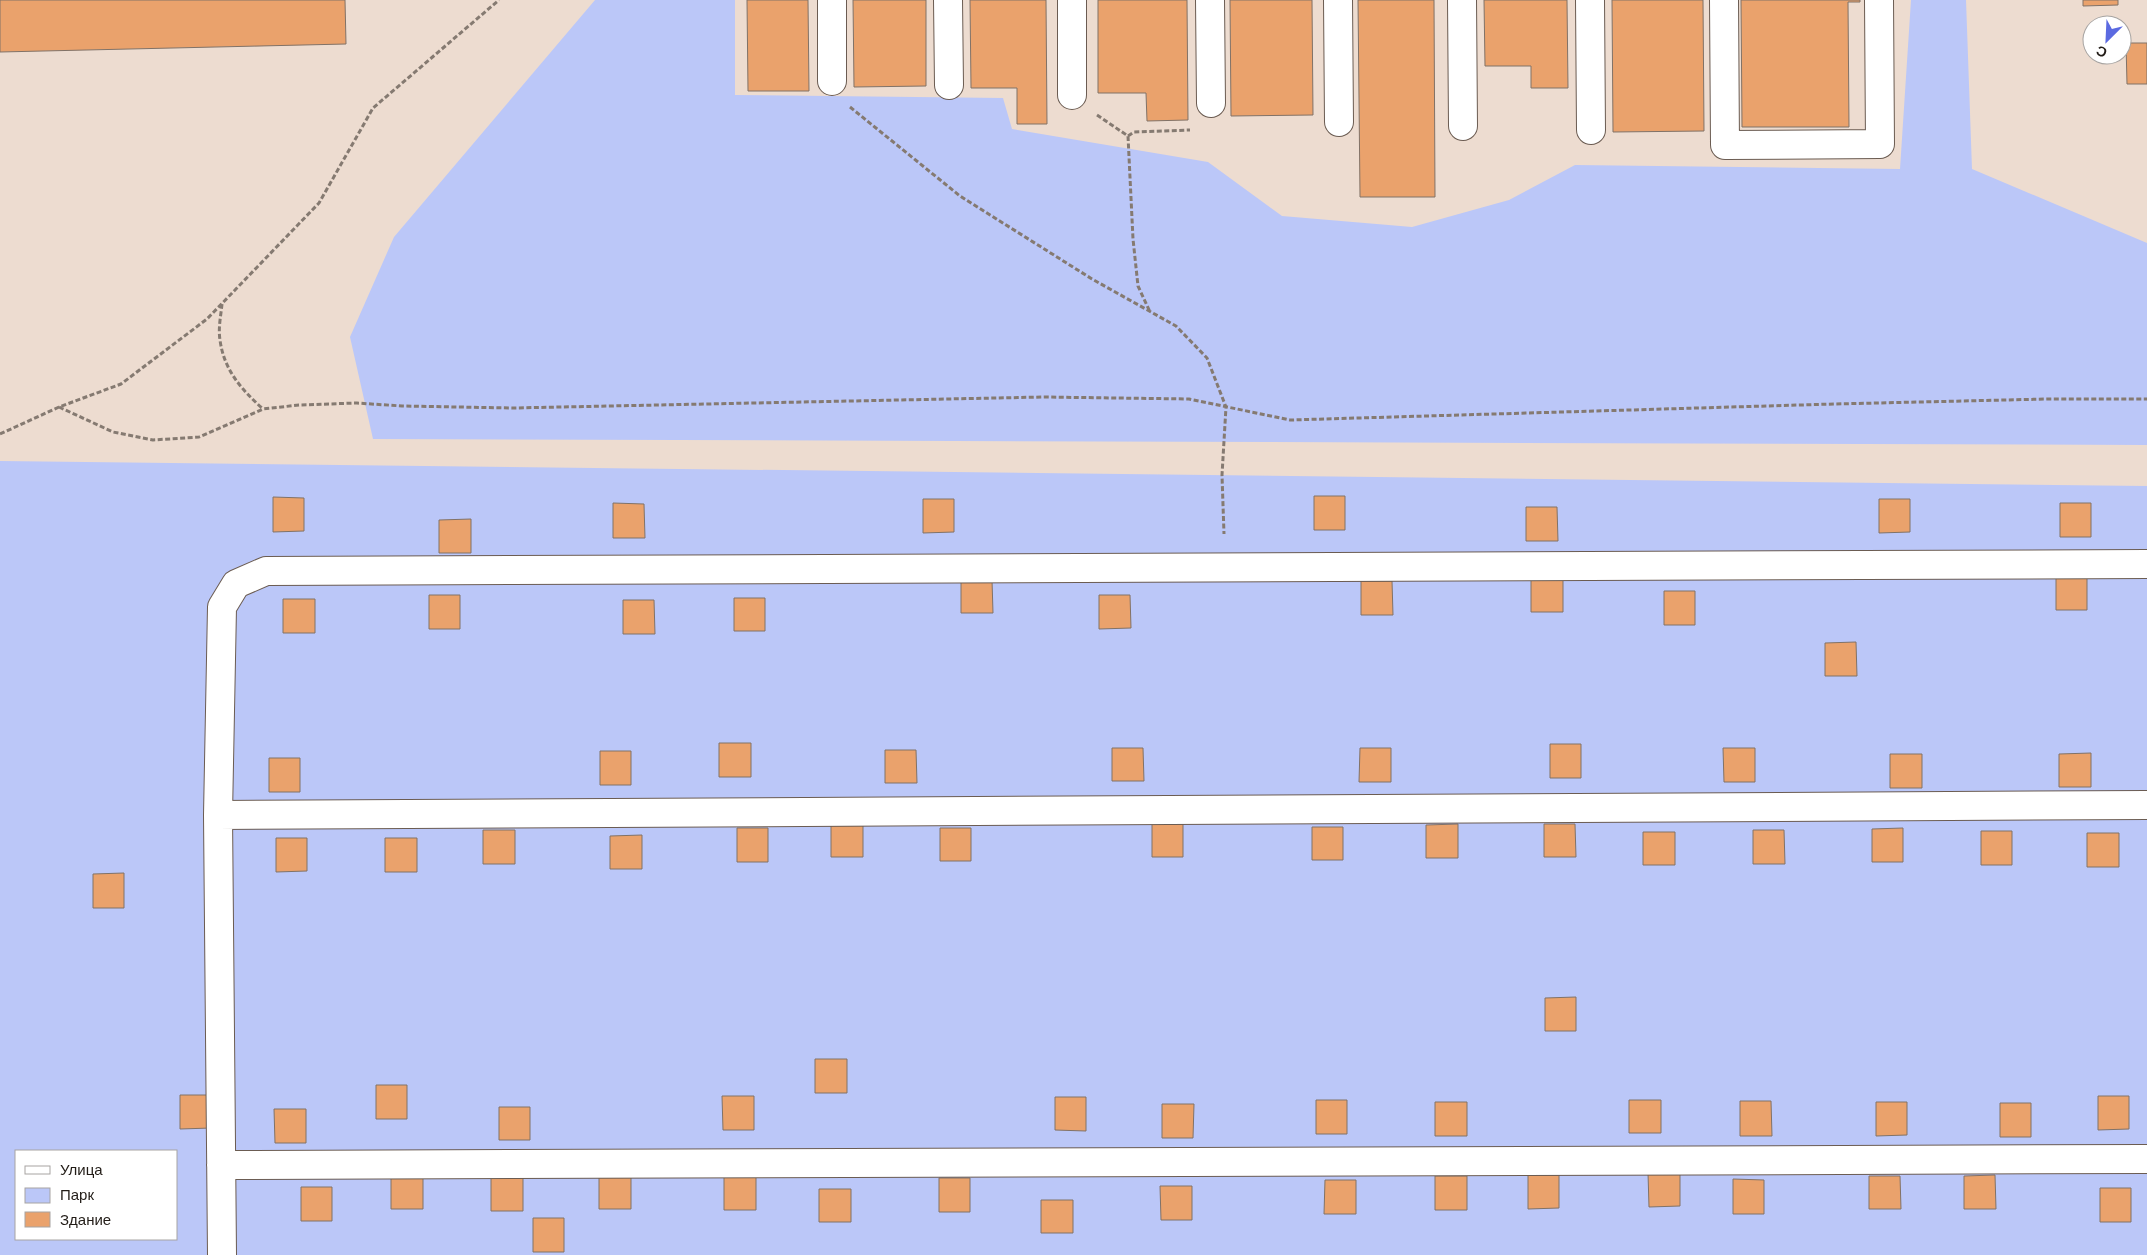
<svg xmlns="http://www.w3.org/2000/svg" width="2147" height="1255" viewBox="0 0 2147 1255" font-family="Helvetica,sans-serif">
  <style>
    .green { fill: #bbc7f8; fill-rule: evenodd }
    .building { fill: #eaa26c; stroke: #817267 }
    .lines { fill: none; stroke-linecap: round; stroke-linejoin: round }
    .minor-casing { stroke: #6b5c52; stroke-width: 30 }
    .path { stroke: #857a71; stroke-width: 3; stroke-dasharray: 5 2.5; stroke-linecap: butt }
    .minor { stroke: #fff; stroke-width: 28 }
  </style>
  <rect width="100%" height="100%" fill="#eddcd0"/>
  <path class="green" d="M595 0H735V95L1003 98 1012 129 1208 162 1282 216 1412 227 1509 200 1575 165 1900 169 1911 0H1966L1972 169 2147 243V445L373 439 350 337 394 237Z
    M0 461 2147 486V1255H0ZM16 1151H176V1239H16Z"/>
  <path class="building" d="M0 0H345L346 44 0 52Z
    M747 0H808L809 91H748Z
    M853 0H926V86L854 87Z
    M970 0H1046L1047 124H1017V88H971Z
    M1098 0H1187L1188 120 1147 121 1146 93H1098Z
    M1230 0H1312L1313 115 1231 116Z
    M1358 0H1434L1435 197H1360Z
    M1484 0H1567L1568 88H1531V66H1485Z
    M1612 0H1703L1704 131 1613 132Z
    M1741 0H1860V2H1848L1849 127H1742Z
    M2083 0H2118V5L2083 6Z
    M2126 43H2147V84H2127Z
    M1314 496H1345V530H1314Z
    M273 497 304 498V531L273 532Z
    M923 499H954V532L923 533Z
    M1879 499H1910V532L1879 533Z
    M613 503 644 504 645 538H613Z
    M2060 503H2091V537H2060Z
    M1526 507H1557L1558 541H1526Z
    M471 519V553H439V520Z
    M2056 576H2087V610H2056Z
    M1531 578H1563V612H1531Z
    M961 580H992L993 613H961Z
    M1361 581H1392L1393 615H1361Z
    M1664 591H1695V625H1664Z
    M429 595H460V629H429Z
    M1099 595H1130L1131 628 1099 629Z
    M734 598H765V631H734Z
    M283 599H315V633H283Z
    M623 600H654L655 634H623Z
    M1856 642 1857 676H1825V643Z
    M719 743H751V777H719Z
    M1550 744H1581V778H1550Z
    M1112 748H1143L1144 781H1112Z
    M1360 748H1391V782H1359Z
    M1723 748H1755V782H1724Z
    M885 750H916L917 783H885Z
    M600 751H631V785H600Z
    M2091 753V787H2059V754Z
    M1890 754H1922V788H1890Z
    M269 758H300V792H269Z
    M831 823H863V857H831Z
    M1152 823H1183V857H1152Z
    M1458 824V858H1426V825Z
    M1544 824H1575L1576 857H1544Z
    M1312 827H1343V860H1312Z
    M737 828H768V862H737Z
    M940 828H971V861H940Z
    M1903 828V862H1872V829Z
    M483 830H515V864H483Z
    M1753 830H1784L1785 864H1753Z
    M1981 831H2012V865H1981Z
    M1643 832H1675V865H1643Z
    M2087 833H2119V867H2087Z
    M642 835V869H610V836Z
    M276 838H307V871L276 872Z
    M385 838H417V872H385Z
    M124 873V908H93V874Z
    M1576 997V1031H1545V998Z
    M815 1059H847V1093H815Z
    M376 1085H407V1119H376Z
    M180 1095H211V1128L180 1129Z
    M722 1096H754V1130H723Z
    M2098 1096H2129V1129L2098 1130Z
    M1055 1097H1086V1131L1055 1130Z
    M1316 1100H1347V1134H1316Z
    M1629 1100H1661V1133H1629Z
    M1740 1101H1771L1772 1136H1740Z
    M1435 1102H1467V1136H1435Z
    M1876 1102H1907V1135L1876 1136Z
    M2000 1103H2031V1137H2000Z
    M1162 1104H1194L1193 1138H1162Z
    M499 1107H530V1140H499Z
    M274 1109H306V1143H275Z
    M1648 1173H1680V1206L1649 1207Z
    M391 1175H423V1209H391Z
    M631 1175V1209H599V1176Z
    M1528 1175H1559V1208L1528 1209Z
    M1995 1175 1996 1209H1964V1176Z
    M1435 1176H1467V1210H1435Z
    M1869 1176H1900L1901 1209H1869Z
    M491 1177H523V1211H491Z
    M724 1177H756V1210H724Z
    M939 1178H970V1212H939Z
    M1733 1179 1764 1180V1214H1733Z
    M1325 1180H1356V1214H1324Z
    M1160 1186H1192V1220H1161Z
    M301 1187H332V1221H301Z
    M2100 1188H2131V1222H2100Z
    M819 1189H851V1222H819Z
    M1041 1200H1073V1233H1041Z
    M533 1218H564V1252H533Z"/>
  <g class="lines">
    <g class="minor-casing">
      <path id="minor" d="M832 0V81
        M948 0 949 85
        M1072 0V95
        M1210 0 1211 103
        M1338 0 1339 122
        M1462 0 1463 126
        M1590 0 1591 130
        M1724 0 1725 145 1880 144 1879 0
        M218 815 2147 805
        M221 1165 2147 1159
        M222 1255 218 815 222 607 236 584 266 571 2147 564"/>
    </g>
    <path class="path" d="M850 107 960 196 1092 279 1176 326 1207 358 1226 407 1222 475 1224 534
      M1097 115 1128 136 1133 239 1138 286 1150 312
      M1128 136 1134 132 1190 130
      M222 304C221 315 218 328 220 340 224 370 241 389 263 409
      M59 407 113 432 153 440 199 437 263 409 299 405 357 403 402 406 513 408 1044 397 1189 399 1290 420 1834 404 2048 399H2147
      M0 434 59 407 121 384 207 319 319 203 373 108 499 0"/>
    <use href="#minor" class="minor"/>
  </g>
  <rect x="15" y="1150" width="162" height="90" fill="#ffffff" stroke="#a7a4a2"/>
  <rect x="25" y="1166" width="25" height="8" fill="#ffffff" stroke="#a7a4a2"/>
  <text x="60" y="1175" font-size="15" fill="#221c17">Улица</text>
  <rect x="25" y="1188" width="25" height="15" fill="#bbc7f8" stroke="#a7a4a2"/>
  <text x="60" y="1200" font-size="15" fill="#221c17">Парк</text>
  <rect x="25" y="1212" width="25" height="15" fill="#eaa26c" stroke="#a7a4a2"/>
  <text x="60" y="1225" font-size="15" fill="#221c17">Здание</text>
  <g transform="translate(2107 40) rotate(204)"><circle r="24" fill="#ffffff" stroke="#a7a4a2"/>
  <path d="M0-4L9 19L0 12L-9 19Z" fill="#5b6ae1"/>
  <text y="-8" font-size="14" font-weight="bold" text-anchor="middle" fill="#221c17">С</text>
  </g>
</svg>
